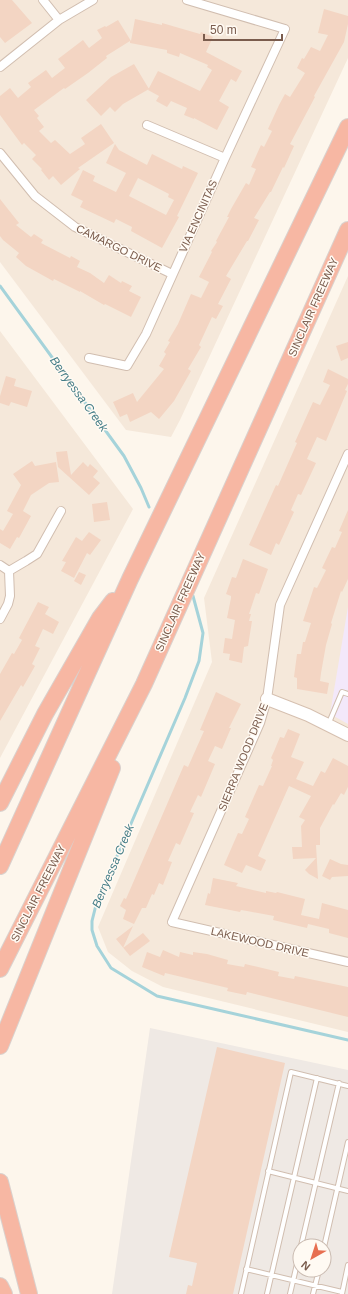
<svg xmlns="http://www.w3.org/2000/svg" width="348" height="1294" viewBox="0 0 348 1294" font-family="Arial,sans-serif">
  <style>
    .residential { fill: #f5e8da }
    .industrial { fill: #efe9e4; fill-rule: evenodd }
    .education { fill: #f3e8fa }
    .lines { fill: none; stroke-linecap: round; stroke-linejoin: round }
    .stream { stroke: #a5d3da; stroke-width: 3 }
    .building { fill: #f3d5c3; fill-rule: evenodd }
    .lane-casing { stroke: #d1beb0; stroke-width: 6 }
    .street-casing { stroke: #d1beb0; stroke-width: 10 }
    .secondary-casing { stroke: #d6c0b0; stroke-width: 14 }
    .highway-casing { stroke: #dad1cd; stroke-width: 18 }
    .lane { stroke: #fff; stroke-width: 4 }
    .street { stroke: #fff; stroke-width: 8 }
    .secondary { stroke: #fff; stroke-width: 12 }
    .highway { stroke: #f7b7a3; stroke-width: 16 }
    .labels { text-anchor: middle; stroke-width: 3; stroke-linejoin: round; paint-order: stroke }
    .street-label { font-size: 11px; fill: #7a5c4d; stroke: #fffaf3 }
    .water-label { font-size: 12px; font-style: italic; fill: #437c86; stroke: #fffaf3 }
  </style>
  <rect width="100%" height="100%" fill="#fdf6ec"/>
  <path class="residential" d="M0 0H348V58L180 420 171 437 126 430 0 262Z
    M348 276V1032L163 987 132 971 108 952 98 927 212 662 204 598Z
    M0 331 133 509 0 758Z"/>
  <path class="industrial" d="M150 1028 348 1070V1294H112ZM300 1246H324V1270H300Z"/>
  <path class="education" d="M348 607V724L330 714Z"/>
  <g class="lines">
    <path class="stream" d="M0 286 124 456 141 488 149 507
      M193 596 203 633 199 661 185 698 96 905 92 921V930L97 946 111 968 157 996 348 1040"/>
  </g>
  <path class="building" d="M0 0H12L32 23 5 43 0 37Z
    M324 9 348 16V24L344 42 314 96 315 97 290 144 294 146 284 168 283 167 271 192H270L254 218 259 220 248 241H247L226 276 231 279 218 304 223 306 216 319 212 317 199 345 201 347 188 369 191 371 174 401 159 419 151 412 130 422 127 414 120 417 113 402 133 393 137 402 164 369 159 366 166 354 164 352 170 342 168 341 178 324 191 294 201 298 209 282 199 277 212 252 211 251 217 242 216 241 229 217H227L231 209 246 183 249 185 256 169 251 167 261 145 264 147 272 131 268 129 279 105 285 94 290 97 305 73 297 68 302 58 304 59 311 47 320 51 328 35 318 33Z
    M135 19 162 25V23L200 34 201 32 213 37 206 52 242 71 236 82 231 79 219 101 229 107 217 130 194 118V119L184 115 187 108 171 101 167 107 156 101 159 96 148 90 158 71 200 91 212 70 207 67 208 65 180 53 179 57 167 53V50L130 43V41L106 56 107 58 88 73 65 89 64 88 34 110 39 116 37 118 44 127 39 131 51 143 55 140 70 154 85 144 81 138 101 124 114 143 78 168 80 169 61 185 53 176 49 180 41 170 42 169 32 159 36 155 24 143 22 145 0 115V96L10 88 18 98 31 87 28 83 46 70 52 78 65 68 58 59 83 40 89 48 102 38 97 30 105 26 106 27 118 20 131 41Z
    M134 64 149 89 123 104 115 112 110 107 101 116 86 100 111 77Z
    M115 144 119 150 147 165 152 154 182 169 183 166 198 173 177 216 179 217 162 248 131 231 132 227 116 219 114 223 80 207 83 201 71 195 83 170 95 176 93 181 116 192 126 173 106 163ZM138 178 169 194 168 197 174 200 166 215 129 196Z
    M0 199 19 223 16 225 31 237 34 234 43 240 41 243 70 258 71 256 80 261 77 267 90 273 104 283 109 275 121 283 122 281 132 286 129 291 141 297 131 317 105 304 104 305 80 291V292L54 279 53 281 26 266 16 257 19 253 3 240 0 236Z
    M348 342V358L341 361 336 346Z
    M328 369 348 379V384L345 390 347 391 326 441 317 437 307 459 316 463 301 495 298 494 291 510 294 512 279 545 276 543 271 555 249 545 276 485 278 486 297 443 295 442 313 402 320 405 330 385 323 382Z
    M6 376 16 379 14 386 32 391 27 407 11 402 9 406 0 403V396Z
    M67 451 71 475 83 462 88 467 90 464 98 471 93 477 100 483 89 495 58 467 56 452Z
    M32 461 35 466 56 462 59 482 49 483 31 495 23 511 31 516 19 538 17 537 10 549 0 543V529L3 531 13 514 7 511 21 485 13 474Z
    M107 502 110 520 94 522 92 504Z
    M348 510V579L342 592 341 591 331 623 332 624 326 645 321 673 320 681 329 683 327 694 297 689V678L294 677 297 654H301L303 642H305L311 623 303 621 314 587 317 588 326 570 322 568 332 547 335 548 342 532 339 531Z
    M89 532 101 540 90 555 87 553 74 578 61 571 66 562 62 561 76 537 82 541Z
    M243 559 268 569 259 594 256 593 249 614H251L249 621H252L248 646 244 647 242 663 229 660 230 654 223 653 225 638 232 639 235 620 227 618 231 598V596L226 594 232 577 236 578Z
    M79 572 86 575 81 585 74 581Z
    M38 602 49 607 45 614 59 622 53 634 43 629 35 646 40 648 32 664 35 666 23 687 21 685 0 721V674L12 653 14 654 22 640 19 638Z
    M216 692 241 704 229 728H231L222 749 215 746 208 761 215 764 201 797 198 795 190 812 194 813 180 845 176 843 168 861 172 862 163 885 159 883 154 895 152 894 146 908H142L134 924 123 919 126 910 120 906 124 898 126 899 184 765 188 767 204 731 200 730Z
    M288 729 300 734 291 757 304 762 296 779 313 786 321 771 325 773 333 758 348 766V787L344 795 341 793 334 805 333 804 320 828V845H316L318 879 309 874 305 870 316 858 293 859 292 847H302L301 826 305 820 299 817 311 796 289 786 258 856 266 860 261 871 246 865 242 873 224 865 238 833 242 834 249 819 245 817 259 785 263 786 272 766H271L273 760 271 758 275 749 280 737 284 738Z
    M330 859 341 864 348 865V876L332 877 330 880 322 876Z
    M213 878 238 883 236 886 266 893V891L276 893 277 892 305 899 301 915 319 919 322 903 348 910V938L329 933V929L308 924 307 928 273 920 274 916 247 911 241 910 240 912 205 905 208 893 210 894Z
    M133 926 123 948 143 933 150 941 130 956 116 939Z
    M163 950 179 957 180 952 193 955V952L207 954 228 960 227 964 244 967 245 964 279 972 278 976 294 979 295 976 348 987V1017L247 992 246 995 227 991 228 988 165 973 164 976 142 967 147 952 160 957Z
    M217 1047 285 1063 233 1294H186L188 1285 192 1286 197 1263 169 1257Z"/>
  <g class="lines">
    <g class="lane-casing">
      <path id="lane" d="M328 725 342 692 348 694
        M268 1171 348 1191
        M301 1246 339 1083
        M324 1247 348 1142
        M246 1269 342 1292
        M241 1294 291 1072 348 1086
        M267 1294 317 1078
        M290 1294 300 1251
        M313 1294 319 1270
        M342 1294 348 1265"/>
    </g>
    <g class="street-casing">
      <path id="street" d="M43 0 59 20
        M0 67 59 20 93 0
        M147 125 225 158
        M0 153 35 196 75 227 172 274
        M89 358 127 366 146 334 225 158 285 29 187 0
        M348 454 280 605 267 699 260 723 172 922 348 962
        M0 565 9 571
        M9 571 26 561 37 554 61 511
        M0 619 8 604 10 596 9 571"/>
    </g>
    <g class="secondary-casing">
      <path id="secondary" d="M267 699 308 715 348 735"/>
    </g>
    <g class="highway-casing">
      <path id="highway" d="M0 803 45 714 100 618 113 601
        M0 866 130 579 348 127
        M0 969 144 684 348 230
        M0 1046 112 768
        M0 1182 29 1294
        M0 1286 4 1294"/>
    </g>
    <use href="#lane" class="lane"/>
    <use href="#street" class="street"/>
    <use href="#secondary" class="secondary"/>
    <use href="#highway" class="highway"/>
  </g>
  <g class="labels">
    <g class="street-label">
      <text transform="translate(198 216) rotate(-66)" y="4">VIA ENCINITAS</text>
      <text transform="translate(119 248) rotate(26)" y="4">CAMARGO DRIVE</text>
      <text transform="translate(313 307) rotate(-66)" y="4">SINCLAIR FREEWAY</text>
      <text transform="translate(180 602) rotate(-66)" y="4">SINCLAIR FREEWAY</text>
      <text transform="translate(243 757) rotate(-68)" y="4">SIERRA WOOD DRIVE</text>
      <text transform="translate(38 893) rotate(-63)" y="4">SINCLAIR FREEWAY</text>
      <text transform="translate(260 942) rotate(13)" y="4">LAKEWOOD DRIVE</text>
    </g>
    <g class="water-label">
      <text transform="translate(79 394) rotate(54)" y="4">Berryessa Creek</text>
      <text transform="translate(113 866) rotate(-67)" y="4">Berryessa Creek</text>
    </g>
  </g>
  <g transform="translate(312 1258) rotate(219)"><circle r="19" fill="#fffaf3" stroke="#cabbb1"/>
  <path d="M0-3L7 15L0 10L-7 15Z" fill="#e76f51"/>
  <text y="-6" font-size="11" font-weight="bold" text-anchor="middle" fill="#7a5c4d">N</text>
  </g>
  <path d="M204 34v6h78v-6" fill="none" stroke="#7a5c4d" stroke-width="2"/>
  <text x="210" y="34" font-size="12" fill="#7a5c4d" stroke="#fffaf3" stroke-width="3" paint-order="stroke">50 m</text>
</svg>
